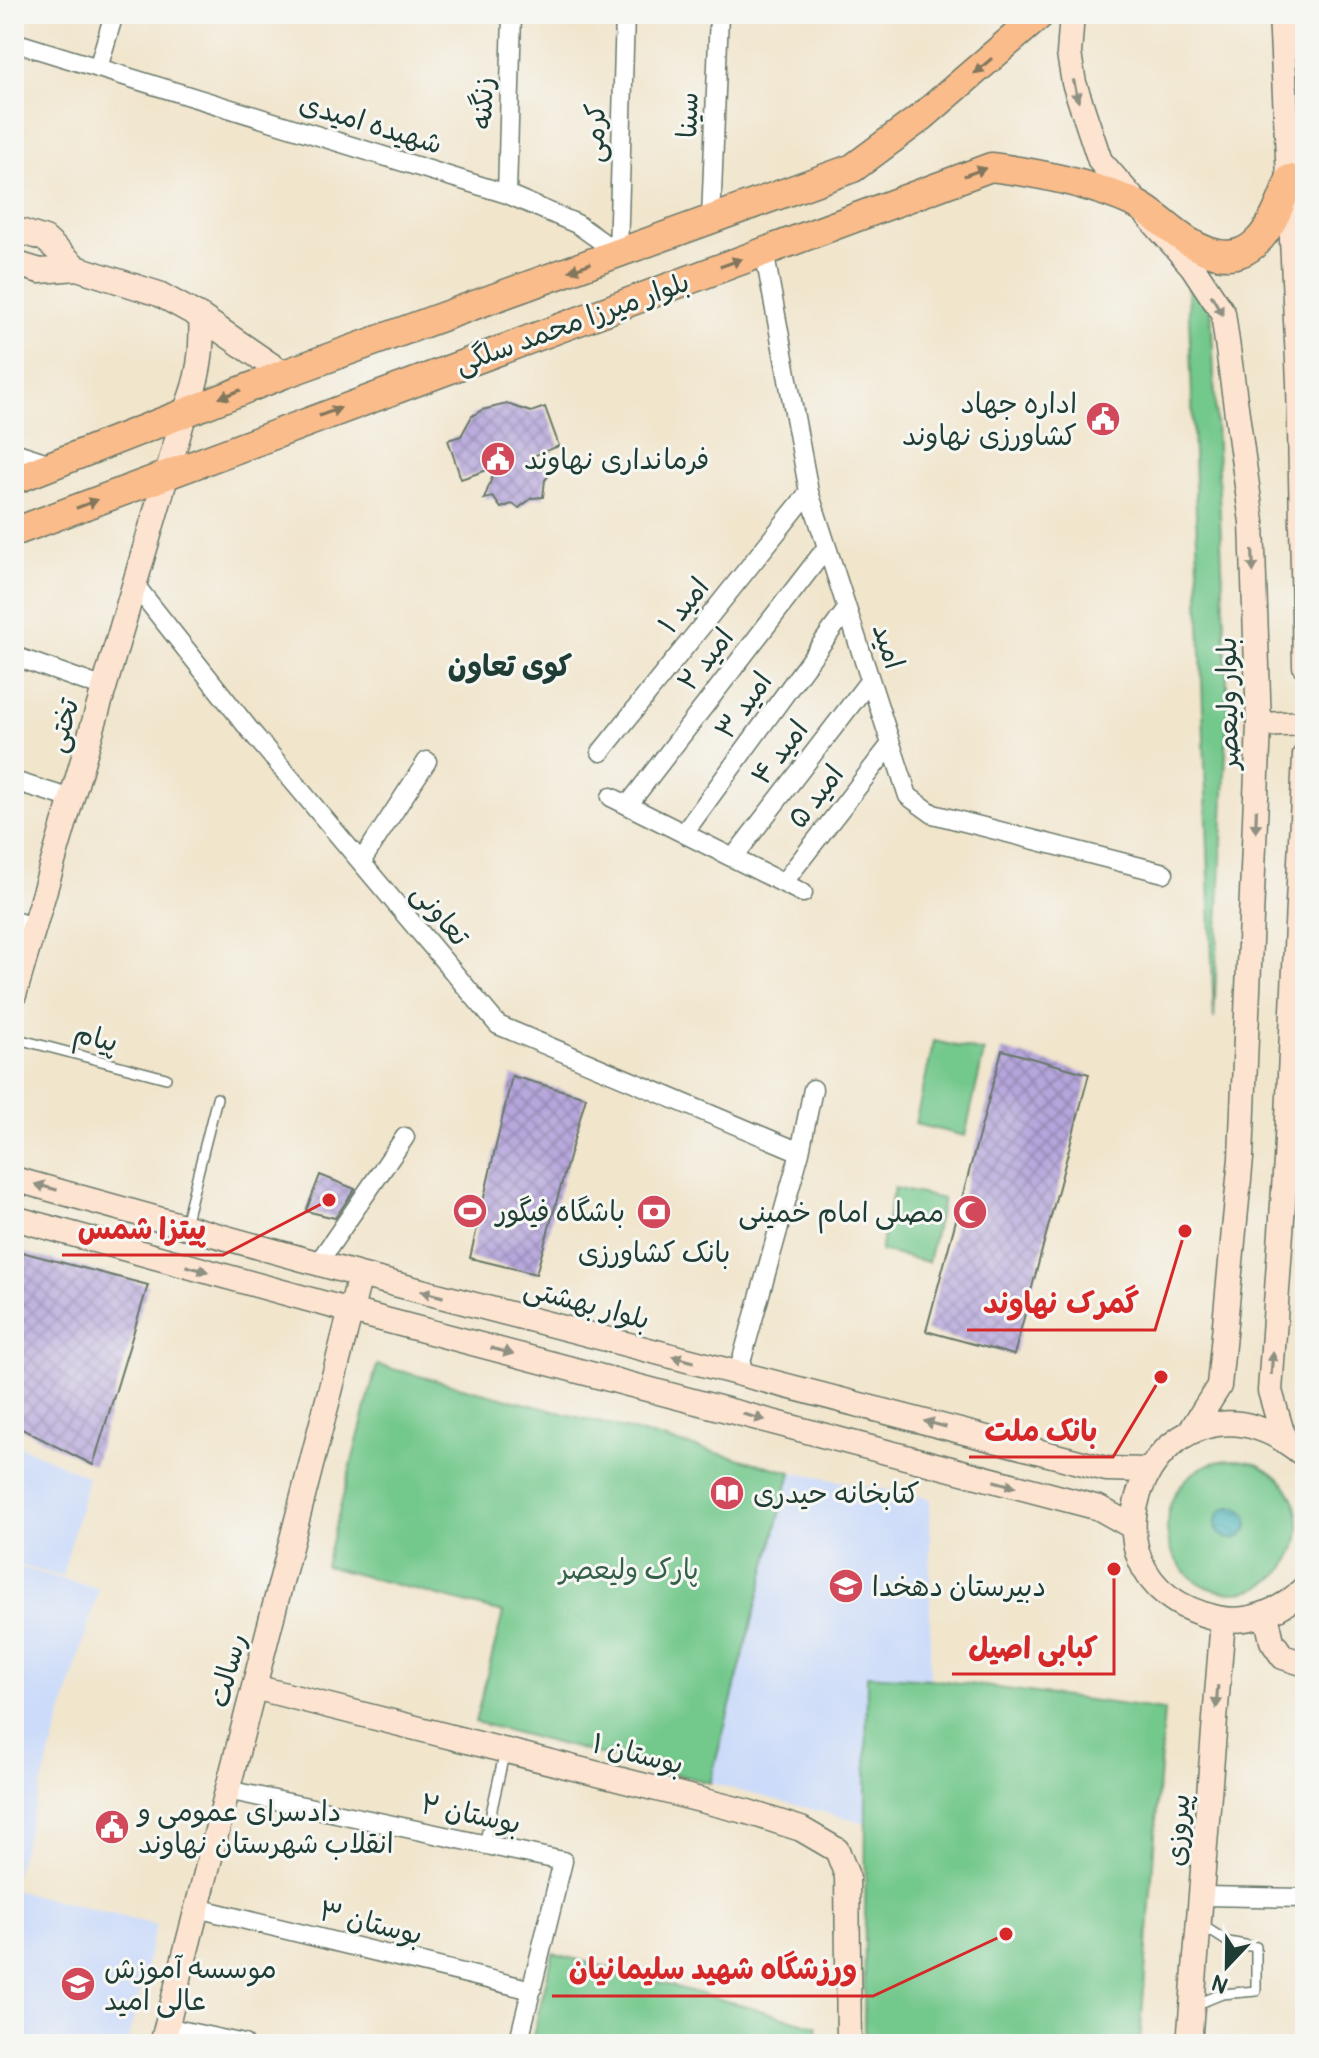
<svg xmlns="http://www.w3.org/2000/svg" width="1319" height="2058" viewBox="0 0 1319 2058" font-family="Pangolin,'Playpen Sans Arabic',sans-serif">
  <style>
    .built { fill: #ccdbf9 }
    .green { fill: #73c88c; stroke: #498260; stroke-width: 2 }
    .water { fill: url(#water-waves); stroke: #2e7674; stroke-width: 2 }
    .building { fill: url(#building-cross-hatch) }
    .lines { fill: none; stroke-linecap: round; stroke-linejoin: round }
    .lane-casing { stroke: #687869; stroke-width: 12 }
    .street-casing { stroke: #687869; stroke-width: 21 }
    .secondary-casing { stroke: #687869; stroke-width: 27 }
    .primary-casing { stroke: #687869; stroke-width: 31 }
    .lane { stroke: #fff; stroke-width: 9 }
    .street { stroke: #fff; stroke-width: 18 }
    .secondary { stroke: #fde4d1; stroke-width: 24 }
    .primary { stroke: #fabc8b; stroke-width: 28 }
    .oneway { fill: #82765b }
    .oneway2 { fill: #8e9082 }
    .labels { text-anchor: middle; stroke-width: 6; stroke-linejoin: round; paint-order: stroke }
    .street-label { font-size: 28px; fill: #1f3d34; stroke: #f6f6f2 }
    .poi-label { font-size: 28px; fill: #1f3d34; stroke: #f6f6f2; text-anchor: start }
    .park-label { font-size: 28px; fill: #34604a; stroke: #f6f6f2 }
    .neighbourhood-label { font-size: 30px; font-weight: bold; fill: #1f3d34; stroke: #f6f6f2 }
    .leader { fill: none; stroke: #d62828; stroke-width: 3 }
    .callout-dot { fill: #d62828; stroke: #f6f6f2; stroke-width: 3 }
    .callout-label { font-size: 30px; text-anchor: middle; font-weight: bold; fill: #d62828; stroke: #f6f6f2; stroke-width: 6; stroke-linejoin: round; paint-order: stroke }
  </style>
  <defs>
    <pattern id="water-waves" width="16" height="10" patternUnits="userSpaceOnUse" patternTransform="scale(2)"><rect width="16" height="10" fill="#3daeb5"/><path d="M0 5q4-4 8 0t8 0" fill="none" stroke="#338f94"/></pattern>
    <pattern id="building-cross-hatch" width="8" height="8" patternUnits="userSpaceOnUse" patternTransform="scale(2)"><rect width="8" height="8" fill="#b6a5dc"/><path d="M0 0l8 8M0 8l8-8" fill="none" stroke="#9388b3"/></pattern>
  </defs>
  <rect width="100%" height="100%" fill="#f6f6f2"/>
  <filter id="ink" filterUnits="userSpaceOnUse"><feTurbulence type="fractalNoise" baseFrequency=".0125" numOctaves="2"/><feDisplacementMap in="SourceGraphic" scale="16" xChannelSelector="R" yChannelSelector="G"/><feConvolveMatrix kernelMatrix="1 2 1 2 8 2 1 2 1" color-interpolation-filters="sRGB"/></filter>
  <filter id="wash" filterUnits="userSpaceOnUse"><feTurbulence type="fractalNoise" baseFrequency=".006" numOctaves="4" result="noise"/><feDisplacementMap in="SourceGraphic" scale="32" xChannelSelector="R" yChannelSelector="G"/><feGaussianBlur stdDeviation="1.8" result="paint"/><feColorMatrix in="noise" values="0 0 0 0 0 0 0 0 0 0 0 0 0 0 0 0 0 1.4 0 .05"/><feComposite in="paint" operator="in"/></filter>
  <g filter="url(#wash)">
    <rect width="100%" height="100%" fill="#f1e5cc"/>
    <path class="built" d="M14 1443 88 1477 62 1577 14 1564Z
      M791 1472 930 1498V1679L867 1675 866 1823 710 1783Z
      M14 1566 99 1589 15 1875H14Z
      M14 1890 156 1925 127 2044H14Z"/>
    <path class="green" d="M1188 287 1211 305 1228 706 1214 1019Z
      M934 1041 984 1052 965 1136 915 1124Z
      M894 1188 943 1199 928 1262 880 1251Z
      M377 1365 791 1472 710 1783 475 1722 503 1613 325 1566Z
      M1167 1526a66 66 0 1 1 132 0a66 66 0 1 1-132 0Z
      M867 1675 930 1679 1164 1710 1140 2044H864Z
      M553 1953 817 2026 818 2044H531Z"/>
    <path class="water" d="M1216 1523a16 16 0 1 1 32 0a16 16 0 1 1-32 0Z"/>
    <g id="blocks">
      <path class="building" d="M507 404 531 412 545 407 559 446 530 457 550 474 545 480 543 497 532 498 519 508 512 504 501 508 493 497 484 499 496 467 461 479 448 440 461 436 472 416 482 410Z
        M1002 1050 1089 1074 1014 1355 926 1331Z
        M512 1076 586 1097 536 1274 470 1258Z
        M320 1175 355 1189 335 1218 306 1211Z
        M14 1250 148 1285 93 1465 14 1425Z"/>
    </g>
  </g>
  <g filter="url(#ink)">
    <use href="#blocks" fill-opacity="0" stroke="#687869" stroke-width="2"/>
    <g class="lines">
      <g class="lane-casing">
        <path id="lane" d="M14 1038 166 1078
          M185 1224 217 1098
          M484 1845 505 1750
          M1195 2005 1222 1994 1256 1991V1947L1228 1942 1200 1924"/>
      </g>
      <g class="street-casing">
        <path id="street" d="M14 42 507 194 577 224 618 253
          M98 68 114 14
          M507 194 512 14
          M711 219 719 14
          M764 251 809 492 908 796 933 814 1164 873
          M618 253 625 14
          M14 452 51 464
          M135 585 249 729 498 1025 800 1152
          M14 656 104 688
          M601 752 809 492
          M14 781 72 799
          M611 797 803 893
          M628 805 827 547
          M684 833 847 609
          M733 858 870 680
          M361 862 427 761
          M783 883 891 744
          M14 921 34 927
          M318 1263 405 1137
          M738 1373 800 1152 813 1089
          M227 1790 563 1861 518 2044
          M1203 1896 1305 1898
          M197 1908 532 1990
          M166 2027 244 2044"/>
      </g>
      <g class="secondary-casing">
        <path id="secondary" d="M1072 14 1069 54 1074 83 1100 161 1192 266 1223 313 1252 522 1259 725 1241 1158 1219 1386 1190 1432
          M1281 14 1299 382 1305 666
          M14 229 45 239 77 268
          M14 263 40 271 77 268 159 294 201 317 284 374
          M1259 725 1305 723
          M14 995 185 412C199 379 203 352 201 317
          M14 1179 360 1275 1106 1469 1147 1470
          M14 1218 351 1311 1099 1508 1133 1527
          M1284 1439 1270 1391 1286 1160 1305 755
          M1305 1456C1166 1337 1048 1579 1217 1618 1248 1625 1285 1610 1305 1587
          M1266 1614 1272 1641 1283 1657 1305 1664
          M254 1687 748 1812 801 1829 837 1850 847 1876 849 2044
          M162 2044 360 1275
          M1189 2044 1223 1620"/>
      </g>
      <g class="primary-casing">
        <path id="primary" d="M14 480 284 374 853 168 923 116 1041 14
          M14 532 991 167C1039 173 1089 183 1134 203 1154 212 1170 231 1189 242 1250 279 1272 229 1290 179"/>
      </g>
      <use href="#lane" class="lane"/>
      <use href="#street" class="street"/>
      <use href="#secondary" class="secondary"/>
      <use href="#primary" class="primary"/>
    </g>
    <defs><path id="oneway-solid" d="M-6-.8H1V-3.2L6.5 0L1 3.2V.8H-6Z" transform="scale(2)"/></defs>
    <g class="oneway">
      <use href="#oneway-solid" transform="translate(983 66) rotate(139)"/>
      <use href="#oneway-solid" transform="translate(975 172) rotate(-20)"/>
      <use href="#oneway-solid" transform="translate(731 263) rotate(-20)"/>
      <use href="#oneway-solid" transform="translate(580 267) rotate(160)"/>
      <use href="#oneway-solid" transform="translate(230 394) rotate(159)"/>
      <use href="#oneway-solid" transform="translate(330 412) rotate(-20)"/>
      <use href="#oneway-solid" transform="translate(87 504) rotate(-21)"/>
    </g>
    <g class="oneway2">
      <use href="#oneway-solid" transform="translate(1076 91) rotate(77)"/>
      <use href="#oneway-solid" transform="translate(1217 305) rotate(60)"/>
      <use href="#oneway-solid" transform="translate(1253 561) rotate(88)"/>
      <use href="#oneway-solid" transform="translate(1256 821) rotate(92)"/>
      <use href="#oneway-solid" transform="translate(46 1187) rotate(-165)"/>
      <use href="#oneway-solid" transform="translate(197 1269) rotate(15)"/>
      <use href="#oneway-solid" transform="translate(432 1294) rotate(-165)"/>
      <use href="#oneway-solid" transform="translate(502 1351) rotate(15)"/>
      <use href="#oneway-solid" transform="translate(683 1359) rotate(-165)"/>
      <use href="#oneway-solid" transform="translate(1272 1363) rotate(-86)"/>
      <use href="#oneway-solid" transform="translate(754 1417) rotate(15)"/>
      <use href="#oneway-solid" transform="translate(935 1424) rotate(-165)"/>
      <use href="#oneway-solid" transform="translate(1005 1484) rotate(15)"/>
      <use href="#oneway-solid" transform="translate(1217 1697) rotate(94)"/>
    </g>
  </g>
  <defs>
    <g id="civic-disc" transform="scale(1.8)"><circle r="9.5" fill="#d1495b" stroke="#f6f6f2"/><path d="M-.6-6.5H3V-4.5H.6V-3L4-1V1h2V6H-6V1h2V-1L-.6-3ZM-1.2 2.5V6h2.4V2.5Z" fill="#fff"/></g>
    <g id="stadium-disc" transform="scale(1.8)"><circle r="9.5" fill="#d1495b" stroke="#f6f6f2"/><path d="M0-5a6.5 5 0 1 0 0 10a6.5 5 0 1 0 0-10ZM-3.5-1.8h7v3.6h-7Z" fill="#fff"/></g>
    <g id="bank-disc" transform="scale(1.8)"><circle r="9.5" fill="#d1495b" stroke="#f6f6f2"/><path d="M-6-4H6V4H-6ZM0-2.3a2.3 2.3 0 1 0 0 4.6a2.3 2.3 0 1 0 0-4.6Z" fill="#fff"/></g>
    <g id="mosque-disc" transform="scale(1.8)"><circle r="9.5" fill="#d1495b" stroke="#f6f6f2"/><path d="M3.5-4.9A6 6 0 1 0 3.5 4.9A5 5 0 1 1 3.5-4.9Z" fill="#fff"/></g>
    <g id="library-disc" transform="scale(1.8)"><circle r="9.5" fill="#d1495b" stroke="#f6f6f2"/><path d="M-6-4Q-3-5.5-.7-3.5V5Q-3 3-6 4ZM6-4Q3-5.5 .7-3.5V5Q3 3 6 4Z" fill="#fff"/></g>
    <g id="school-disc" transform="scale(1.8)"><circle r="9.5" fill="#d1495b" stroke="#f6f6f2"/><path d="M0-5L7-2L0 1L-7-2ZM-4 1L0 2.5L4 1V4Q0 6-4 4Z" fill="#fff"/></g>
    <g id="university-disc" transform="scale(1.8)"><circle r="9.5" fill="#d1495b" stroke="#f6f6f2"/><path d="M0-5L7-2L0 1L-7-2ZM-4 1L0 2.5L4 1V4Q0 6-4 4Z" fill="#fff"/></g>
  </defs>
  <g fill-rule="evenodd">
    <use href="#civic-disc" x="1103" y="419"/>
    <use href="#civic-disc" x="498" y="459"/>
    <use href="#stadium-disc" x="470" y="1211"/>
    <use href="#bank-disc" x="654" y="1212"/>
    <use href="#mosque-disc" x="970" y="1212"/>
    <use href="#library-disc" x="727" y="1493"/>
    <use href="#school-disc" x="846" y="1586"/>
    <use href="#civic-disc" x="112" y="1827"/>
    <use href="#university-disc" x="78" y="1984"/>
  </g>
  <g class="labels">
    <g class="street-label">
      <text transform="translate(482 103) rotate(-88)" y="10">زنگنه</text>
      <text transform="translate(687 115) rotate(-88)" y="10">سینا</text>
      <text transform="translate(371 123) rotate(17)" y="10">شهیده امیدی</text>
      <text transform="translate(594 133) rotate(-88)" y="10">کرمی</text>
      <text transform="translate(572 322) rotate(-20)" y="10">بلوار میرزا محمد سلگی</text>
      <text transform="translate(683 605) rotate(-51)" y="10">امید ۱</text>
      <text transform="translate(889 646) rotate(72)" y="10">امید</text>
      <text transform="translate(705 659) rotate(-52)" y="10">امید ۲</text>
      <text transform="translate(1227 703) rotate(-91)" y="10">بلوار ولیعصر</text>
      <text transform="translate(743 705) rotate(-54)" y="10">امید ۳</text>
      <text transform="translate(62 725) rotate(-74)" y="10">تختی</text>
      <text transform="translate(779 752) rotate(-52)" y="10">امید ۴</text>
      <text transform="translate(815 796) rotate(-52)" y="10">امید ۵</text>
      <text transform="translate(441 914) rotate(50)" y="10">تعاونی</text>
      <text transform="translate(96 1037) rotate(14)" y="10">پیام</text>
      <text transform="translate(587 1303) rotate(15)" y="10">بلوار بهشتی</text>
      <text transform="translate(227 1670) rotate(-75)" y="10">رسالت</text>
      <text transform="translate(638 1753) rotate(14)" y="10">بوستان ۱</text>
      <text transform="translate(471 1813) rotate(12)" y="10">بوستان ۲</text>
      <text transform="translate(1177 1830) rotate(-86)" y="10">پیروزی</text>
      <text transform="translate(371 1922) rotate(14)" y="10">بوستان ۳</text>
    </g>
    <g class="poi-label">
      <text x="1077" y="413" text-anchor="end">اداره جهاد<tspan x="1077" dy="32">کشاورزی نهاوند</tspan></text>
      <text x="524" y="469">فرمانداری نهاوند</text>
      <text x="496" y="1221">باشگاه فیگور</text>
      <text x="944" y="1222" text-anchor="end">مصلی امام خمینی</text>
      <text x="654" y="1262" text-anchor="middle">بانک کشاورزی</text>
      <text x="753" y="1503">کتابخانه حیدری</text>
      <text x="872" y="1596">دبیرستان دهخدا</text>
      <text x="138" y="1821">دادسرای عمومی و<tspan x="138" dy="32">انقلاب شهرستان نهاوند</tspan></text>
      <text x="104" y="1978">موسسه آموزش<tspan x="104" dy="32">عالی امید</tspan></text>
    </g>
    <g class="park-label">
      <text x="629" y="1579">پارک ولیعصر</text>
    </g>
    <g class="neighbourhood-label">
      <text x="510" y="676">کوی تعاون</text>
    </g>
  </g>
  <path class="leader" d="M329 1200L223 1255H62M1185 1231L1155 1330H967M1161 1377L1113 1457H969M1114 1569L1114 1674H952M1006 1934L873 1996H552"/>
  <g class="callout-dot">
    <circle cx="329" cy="1200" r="8"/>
    <circle cx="1185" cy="1231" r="8"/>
    <circle cx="1161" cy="1377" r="8"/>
    <circle cx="1114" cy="1569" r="8"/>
    <circle cx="1006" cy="1934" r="8"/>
  </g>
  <g class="callout-label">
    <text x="142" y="1239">پیتزا شمس</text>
    <text x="1061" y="1313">گمرک نهاوند</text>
    <text x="1041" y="1441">بانک ملت</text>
    <text x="1033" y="1658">کبابی اصیل</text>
    <text x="713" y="1979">ورزشگاه شهید سلیمانیان</text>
  </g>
  <rect width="1319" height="2058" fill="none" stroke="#f6f6f2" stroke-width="48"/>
  <g transform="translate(1227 1966) rotate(202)" stroke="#f6f6f2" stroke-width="6" paint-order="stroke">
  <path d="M0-6L14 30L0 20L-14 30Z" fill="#1f3d34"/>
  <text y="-12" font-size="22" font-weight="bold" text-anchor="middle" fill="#1f3d34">N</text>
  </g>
</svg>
